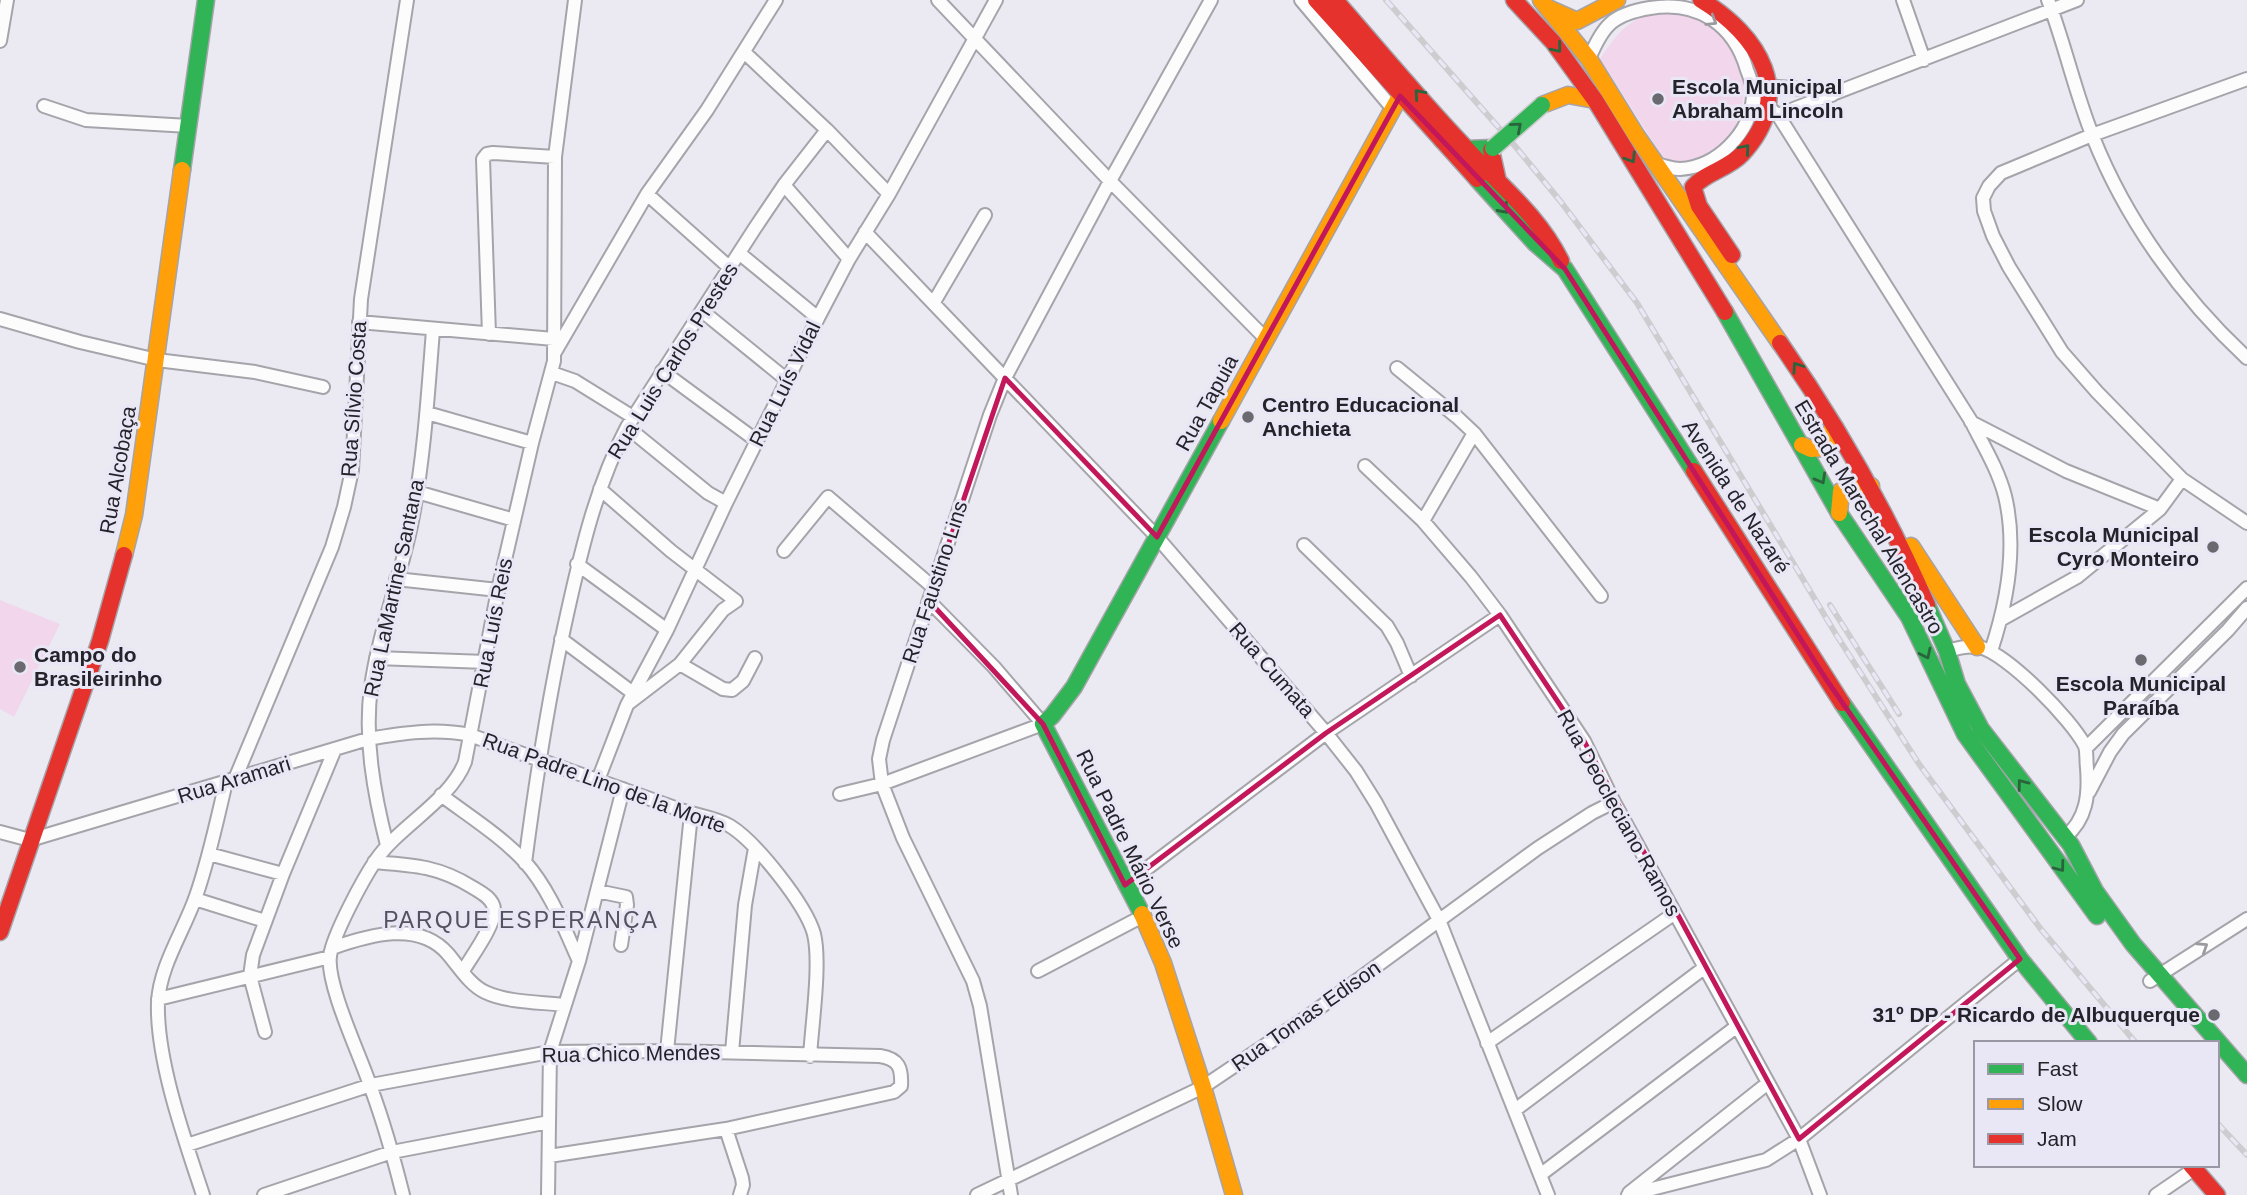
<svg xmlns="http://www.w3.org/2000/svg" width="2247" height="1195" viewBox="0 0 2247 1195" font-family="Arial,sans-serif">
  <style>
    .green { fill: #f2d7ec }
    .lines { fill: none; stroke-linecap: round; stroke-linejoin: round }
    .street-casing { stroke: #a5a4aa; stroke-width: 16 }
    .fast-casing { stroke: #a5a4aa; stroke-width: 19 }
    .slow-casing { stroke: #a5a4aa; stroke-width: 19 }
    .jam-casing { stroke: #a5a4aa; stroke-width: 19 }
    .street { stroke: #fcfcfd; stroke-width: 12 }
    .fast { stroke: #30b455; stroke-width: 16 }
    .slow { stroke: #ff9f0a; stroke-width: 16 }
    .jam { stroke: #e5322d; stroke-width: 16 }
    .rail-casing { stroke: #cdcccf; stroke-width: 6 }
    .rail { stroke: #e9e6f6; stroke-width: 3.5; stroke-dasharray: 10; stroke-linecap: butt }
    .fast-bridge-casing { stroke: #c8c8cb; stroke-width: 19; stroke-linecap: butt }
    .fast-bridge { stroke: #30b455; stroke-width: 16 }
    .oneway { stroke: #9b9a9e }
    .oneway2 { stroke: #29643d }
    .marked { fill: none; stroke: #c2185b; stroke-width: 5; stroke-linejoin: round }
    .poi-dot { fill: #6a696f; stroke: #e9e6f6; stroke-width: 2.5 }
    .labels { text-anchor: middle; stroke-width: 6; stroke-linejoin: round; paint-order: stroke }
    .poi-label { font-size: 21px; font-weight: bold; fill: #242329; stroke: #e9e6f6; text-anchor: start }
    .street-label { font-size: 21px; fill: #242329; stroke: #e9e6f6 }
    .neighbourhood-label { font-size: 23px; letter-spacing: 2px; fill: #55525f; stroke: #e9e6f6 }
  </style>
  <rect width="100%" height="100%" fill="#ebeaf2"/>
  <path class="green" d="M1658 11C1668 12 1682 11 1691 14 1698 17 1707 24 1713 29 1722 37 1732 46 1737 58 1759 108 1724 174 1664 159L1600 59C1618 32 1626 21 1658 11Z
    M0 600 60 624 14 717 0 709Z"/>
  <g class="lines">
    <g class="street-casing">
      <path id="street" d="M938 0 1110 181 1266 339
        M1301 0 1393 109
        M1903 0 1924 60
        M2048 0C2065 45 2075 92 2093 137 2126 220 2182 298 2247 358
        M0 41 7 0
        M744 52 827 130 889 194
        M1589 59C1603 25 1613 14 1650 8 1697 0 1734 24 1747 70 1750 78 1754 87 1753 96 1751 133 1717 167 1680 169 1673 169 1665 166 1659 165
        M2247 79 2092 135 2001 173 1989 186 1983 198 1984 211 1993 236 2009 267 2062 352 2097 392 2182 479 2247 523
        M1763 86 1794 88 1832 95
        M1753 95 1778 115 1971 421C1983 445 1998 469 2005 496 2017 546 2007 603 1991 651
        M44 106 86 120 189 126
        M1778 115 2077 0
        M784 185 849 259
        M647 194 730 268
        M865 232 1157 537 1326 733 1356 771 1376 803 1439 920 1548 1195
        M739 253 818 318
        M934 302 985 215
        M702 311 787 380
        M0 319 80 342 157 360 255 372 323 387
        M359 322 554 339
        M489 334 483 159 487 154 493 153 555 157
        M555 352 647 194 707 110 776 0
        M1397 368 1457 417 1474 433 1423 521
        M662 371 757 441
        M552 373 575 381 633 417
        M427 413 532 443
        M1971 422 2066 471 2160 509
        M627 427 708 493 726 503
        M1474 433 1601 596
        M1365 466 1423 521 1471 577 1500 615 1584 741 1614 802 1799 1139 1820 1195
        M600 489 671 551 736 601 723 610 680 664 629 703
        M417 492 514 520
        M1304 545 1387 626 1397 643 1411 676
        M784 551 828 497 934 588
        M577 564 667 630
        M396 579 498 590
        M2002 619 2077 577 2160 509 2182 479
        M561 639 633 693
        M1947 651C1957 648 1968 645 1979 647 2007 653 2072 720 2085 746 2087 752 2086 761 2087 768 2089 794 2087 819 2065 837
        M376 658 486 662
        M680 664 723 689 732 690 743 681 755 658
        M2086 748 2247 588
        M235 779 332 547 344 507 352 470 361 299 407 0
        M598 780 627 705 667 630 726 503 818 318 849 259 889 194 996 0
        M2089 792 2110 752 2123 734 2228 630 2247 608
        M840 794 882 784 1043 724 994 667 929 601
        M441 795C469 816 501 836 525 862 550 890 564 928 579 961
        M0 832 30 840 368 739C403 733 435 728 470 735 538 760 607 783 675 808 692 815 715 817 730 826 756 842 806 905 814 934 821 963 812 1024 810 1056
        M387 845C374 794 364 739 371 687 379 630 401 577 412 521 424 458 428 394 433 330
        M209 854 283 874
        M374 862C413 865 438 866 472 887 480 892 493 898 494 909 496 924 471 957 463 971
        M525 863C536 778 549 694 568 610 582 547 597 484 627 427L755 228 784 185 827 130
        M1125 885 1326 733 1500 615
        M597 891 626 897 627 905 621 945
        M195 899 265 921
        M332 948C369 935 419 920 448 954 459 967 470 985 485 992 508 1003 541 1002 565 1005
        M1038 971 1143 916
        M2150 981 2247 919
        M158 999 330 957
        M265 1032 250 976 253 955 283 874 335 749
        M1487 1043 1675 913
        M667 1051 691 814
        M732 1052 745 905 755 848
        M1515 1110 1704 968
        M726 1129 742 1178 743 1185 740 1195
        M187 1145 371 1085 550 1052 667 1051 880 1056C899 1059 902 1068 901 1086L894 1092 726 1129 549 1156
        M1540 1175 1736 1027
        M1629 1193 1768 1083
        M203 1195C185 1140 156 1060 158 1002 160 965 184 931 196 896 209 859 217 820 226 782
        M264 1195 392 1152 549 1122
        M403 1195C394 1159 384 1123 371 1088 361 1057 326 985 330 956 333 935 363 879 376 860 399 826 450 801 465 762L498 590 532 443 554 361 555 157 575 0
        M548 1195 550 1052 579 961 623 789
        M977 1195 1203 1087 1307 1017 1538 848 1592 813 1614 802
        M1011 1195 980 1006 973 981 903 838 882 784 879 759 883 740 990 415 1005 378 1110 181 1211 0
        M1628 1195 1766 1160 1799 1139 2020 959
        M2156 1195 2194 1169"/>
    </g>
    <g class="fast-casing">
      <path id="fast" d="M1442 140 1467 149 1493 148
        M182 170 206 0
        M1477 179 1535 243 1565 269 1694 471
        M1725 312 1839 513 1909 617 1965 734 2097 916
        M1927 605 1947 651 1957 684 1981 729 2071 845 2095 891 2133 944 2247 1075
        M1842 703 2020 959 2089 1043
        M1142 914 1043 724 1052 716 1074 687 1221 421"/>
    </g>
    <g class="slow-casing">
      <path id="slow" d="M1541 0 1589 59 1636 135 1780 343
        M1548 8 1577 21 1617 0
        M1542 105 1568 95 1595 100
        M1221 421 1400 96
        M1802 445 1811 449 1824 448 1830 439 1833 425
        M1839 513 1841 491 1857 484 1871 486
        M1911 546 1977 647
        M124 555 134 515 182 170
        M1142 914 1163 963 1203 1087 1234 1195"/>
    </g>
    <g class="jam-casing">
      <path id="jam" d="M1316 0 1477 179
        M1335 0C1378 49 1419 99 1464 146 1498 184 1538 214 1561 261
        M1514 0 1553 42 1595 100 1725 312
        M1701 0C1759 35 1797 95 1742 154 1728 169 1706 172 1693 187L1699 206 1732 255
        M1491 150 1498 181
        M1780 343C1838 426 1887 512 1927 605
        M1694 471 1842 703
        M0 932 100 641 124 555
        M2191 1165 2217 1195"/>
    </g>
    <use href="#street" class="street"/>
    <use href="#fast" class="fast"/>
    <use href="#slow" class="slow"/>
    <use href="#jam" class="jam"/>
    <g class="rail-casing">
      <path id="rail" d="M1386 0 1515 146 1561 202 1637 303 1837 636 1919 764 2040 928 2136 1043
        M1830 605 1899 714
        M2217 1123 2247 1155"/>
    </g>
    <use href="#rail" class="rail"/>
    <g class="fast-bridge-casing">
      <path id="fast-bridge" d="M1493 148 1542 105"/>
    </g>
    <use href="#fast-bridge" class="fast-bridge"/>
  </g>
  <defs><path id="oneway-chevron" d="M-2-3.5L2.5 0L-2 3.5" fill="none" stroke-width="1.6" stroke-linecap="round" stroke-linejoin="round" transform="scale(1.75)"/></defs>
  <g class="oneway">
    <use href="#oneway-chevron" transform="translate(1712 21) rotate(32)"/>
    <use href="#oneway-chevron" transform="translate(2203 947) rotate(-33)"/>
  </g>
  <g class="oneway2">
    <use href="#oneway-chevron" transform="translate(1557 48) rotate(51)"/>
    <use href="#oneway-chevron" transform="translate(1419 94) rotate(-131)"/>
    <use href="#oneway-chevron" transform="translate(1517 127) rotate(-41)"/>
    <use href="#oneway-chevron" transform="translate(1745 149) rotate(-50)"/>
    <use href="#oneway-chevron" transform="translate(1631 158) rotate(58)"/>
    <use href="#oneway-chevron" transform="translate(1504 209) rotate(48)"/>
    <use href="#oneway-chevron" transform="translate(1797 367) rotate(-124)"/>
    <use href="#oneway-chevron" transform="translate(1821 479) rotate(61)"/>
    <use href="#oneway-chevron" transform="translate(1926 654) rotate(64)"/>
    <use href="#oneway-chevron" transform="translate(2022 784) rotate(-127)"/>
    <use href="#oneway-chevron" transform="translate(2060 867) rotate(53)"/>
  </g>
  <path class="marked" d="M1400 96 1565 269 1826 679 2020 959 1799 1139 1584 741 1500 615 1326 733 1125 885 1043 724 929 601 1005 378 1157 537Z"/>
  <g class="poi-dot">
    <circle cx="1658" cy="99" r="7"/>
    <circle cx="1248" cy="417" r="7"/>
    <circle cx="2213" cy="547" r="7"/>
    <circle cx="2141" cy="660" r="7"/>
    <circle cx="20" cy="667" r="7"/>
    <circle cx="2214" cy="1015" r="7"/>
  </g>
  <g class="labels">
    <g class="poi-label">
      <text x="1672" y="94">Escola Municipal<tspan x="1672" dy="24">Abraham Lincoln</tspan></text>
      <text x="1262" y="412">Centro Educacional<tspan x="1262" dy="24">Anchieta</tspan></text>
      <text x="2199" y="542" text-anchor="end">Escola Municipal<tspan x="2199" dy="24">Cyro Monteiro</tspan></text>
      <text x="34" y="662">Campo do<tspan x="34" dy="24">Brasileirinho</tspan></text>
      <text x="2141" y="691" text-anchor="middle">Escola Municipal<tspan x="2141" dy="24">Paraíba</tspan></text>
      <text x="2200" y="1022" text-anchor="end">31º DP - Ricardo de Albuquerque</text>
    </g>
    <g class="street-label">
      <text transform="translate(673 361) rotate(-58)" y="7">Rua Luis Carlos Prestes</text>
      <text transform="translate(785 384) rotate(-64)" y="7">Rua Luís Vidal</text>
      <text transform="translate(354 399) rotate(-86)" y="7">Rua Sílvio Costa</text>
      <text transform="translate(1207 403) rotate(-61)" y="7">Rua Tapuia</text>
      <text transform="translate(118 470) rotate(-80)" y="7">Rua Alcobaça</text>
      <text transform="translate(1736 497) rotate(57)" y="7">Avenida de Nazaré</text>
      <text transform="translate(1869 517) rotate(59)" y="7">Estrada Marechal Alencastro</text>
      <text transform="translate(935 582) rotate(-72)" y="7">Rua Faustino Lins</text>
      <text transform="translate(394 588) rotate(-78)" y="7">Rua LaMartine Santana</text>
      <text transform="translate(493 623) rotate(-79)" y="7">Rua Luís Reis</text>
      <text transform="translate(1272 670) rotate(49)" y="7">Rua Cumata</text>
      <text transform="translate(234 780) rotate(-17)" y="7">Rua Aramari</text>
      <text transform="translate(604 783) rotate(20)" y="7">Rua Padre Lino de la Morte</text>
      <text transform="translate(1619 813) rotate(61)" y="7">Rua Deocleciano Ramos</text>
      <text transform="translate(1130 849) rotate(64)" y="7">Rua Padre Mário Verse</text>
      <text transform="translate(1306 1016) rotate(-35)" y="7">Rua Tomas Edison</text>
      <text transform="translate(631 1054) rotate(-1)" y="7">Rua Chico Mendes</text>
    </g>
    <g class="neighbourhood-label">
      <text x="521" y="928">PARQUE ESPERANÇA</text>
    </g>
  </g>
  <rect x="1974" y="1041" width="245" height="126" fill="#e9e6f6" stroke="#9a98a4" stroke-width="2"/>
  <rect x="1988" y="1064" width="35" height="10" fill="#30b455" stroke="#9a98a4" stroke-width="2"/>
  <text x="2037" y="1076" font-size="21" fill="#242329">Fast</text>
  <rect x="1988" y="1099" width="35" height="10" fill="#ff9f0a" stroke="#9a98a4" stroke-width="2"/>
  <text x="2037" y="1111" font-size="21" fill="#242329">Slow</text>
  <rect x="1988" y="1134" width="35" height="10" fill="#e5322d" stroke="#9a98a4" stroke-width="2"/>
  <text x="2037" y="1146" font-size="21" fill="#242329">Jam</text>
</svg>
